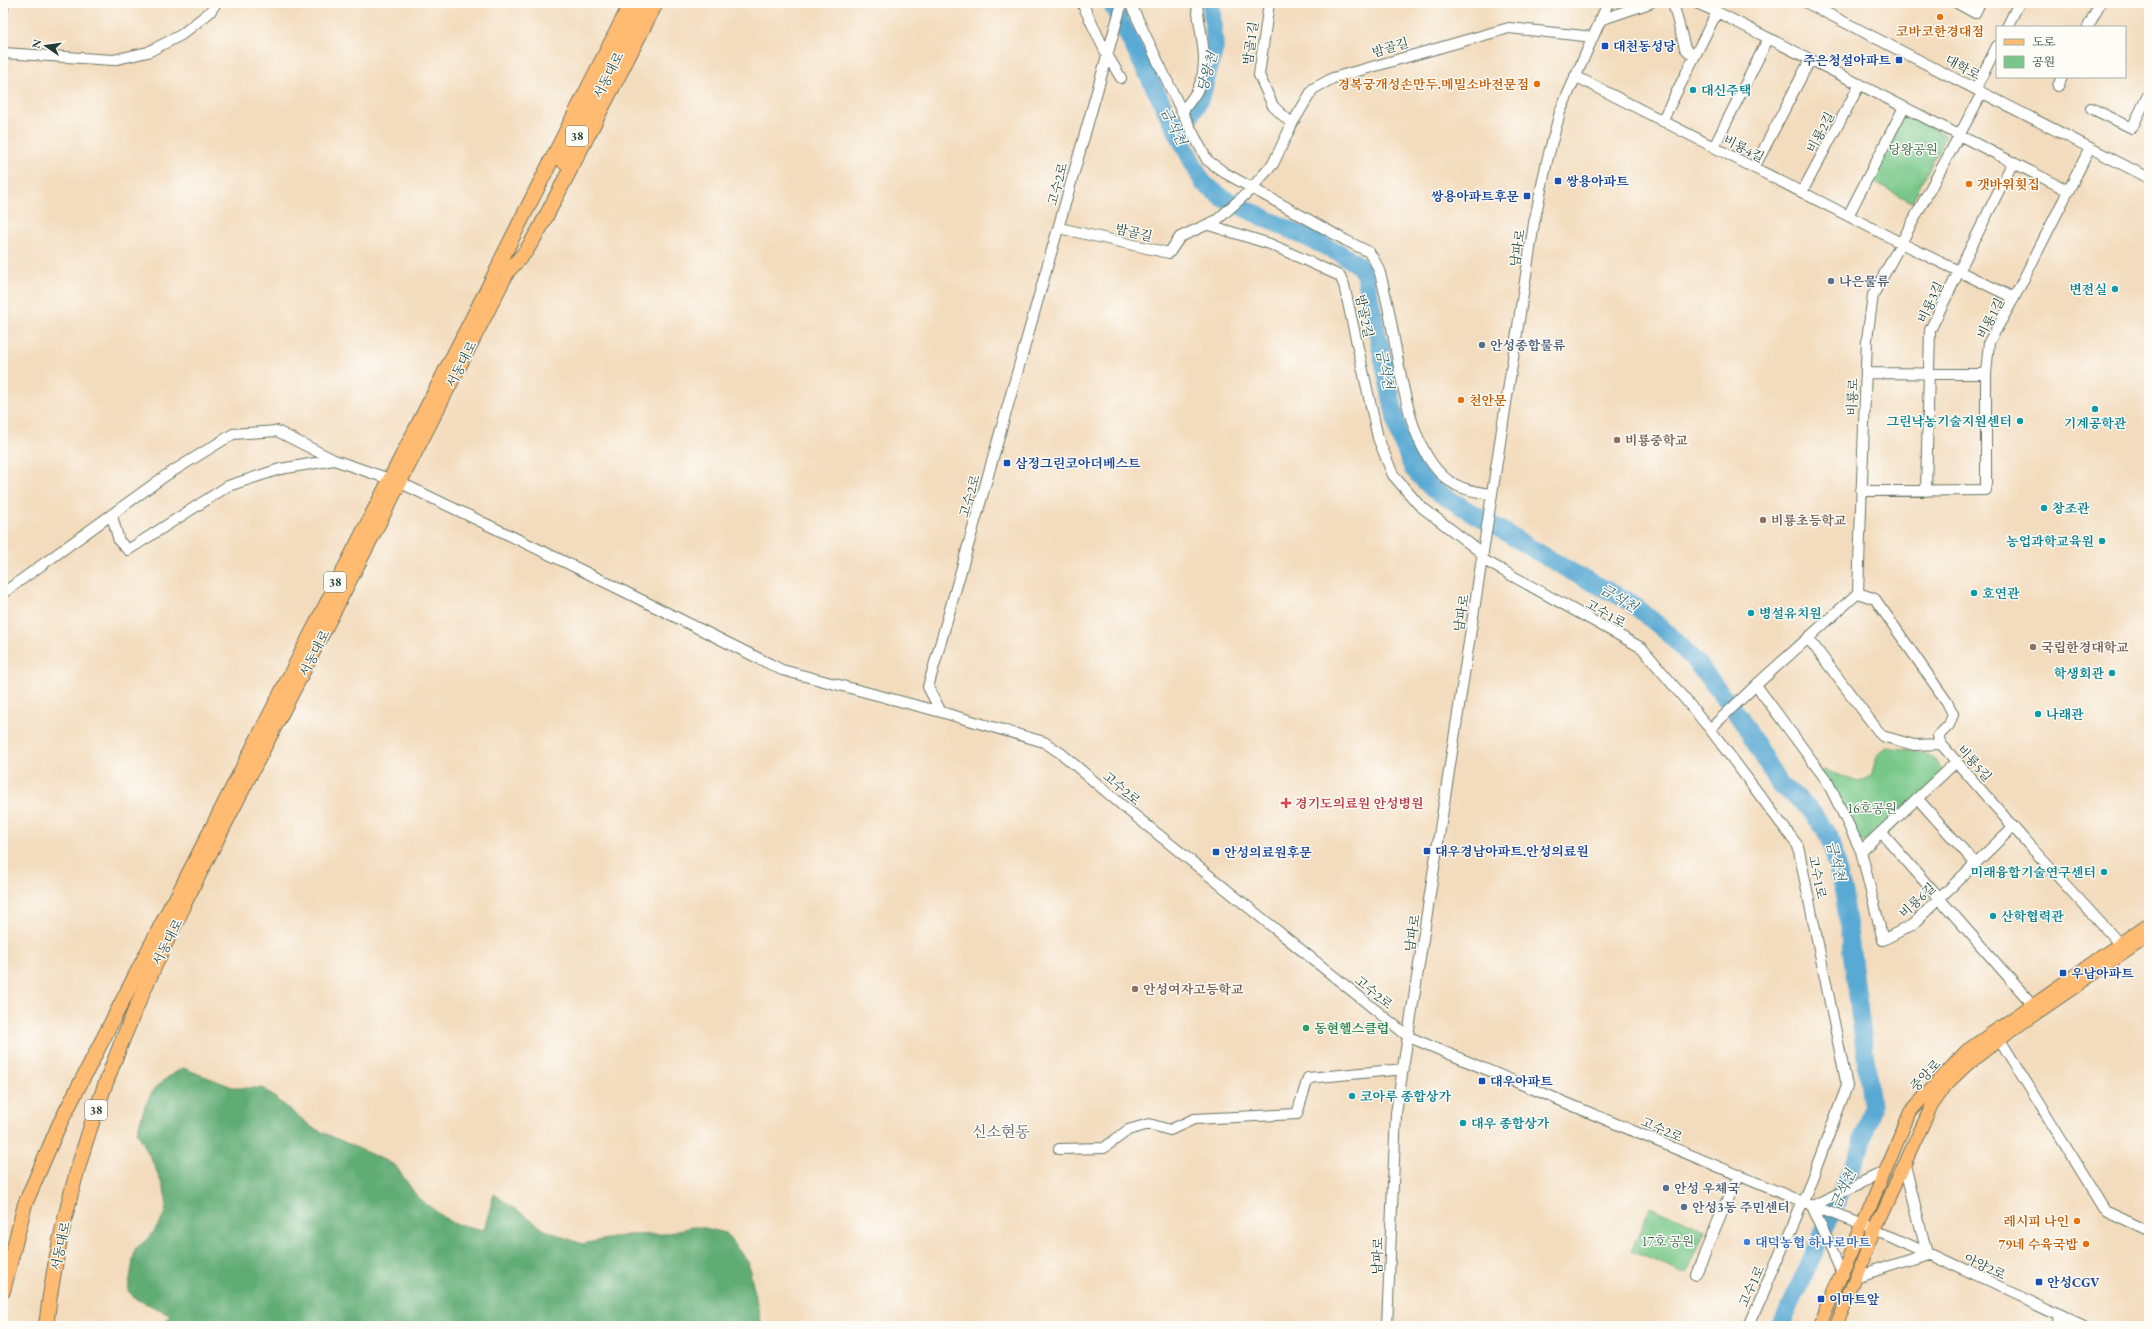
<svg xmlns="http://www.w3.org/2000/svg" width="2152" height="1329" viewBox="0 0 2152 1329" font-family="'EB Garamond','Noto Serif KR',serif">
  <style>
    .green { fill: #77c788; stroke: #4b825e }
    .forest { fill: #61ac74; stroke: #407454 }
    .lines { fill: none; stroke-linecap: round; stroke-linejoin: round }
    .river { stroke: #59a9d3; stroke-width: 18 }
    .minor-casing { stroke: #697564; stroke-width: 12 }
    .major-casing { stroke: #697564; stroke-width: 14 }
    .highway-casing { stroke: #697564; stroke-width: 16 }
    .minor { stroke: #fff; stroke-width: 10 }
    .major { stroke: #ffbb71; stroke-width: 12 }
    .highway { stroke: #ffbb71; stroke-width: 14 }
    .food-dot { fill: #e8710a; stroke: #fdfcf7; stroke-width: 1.5 }
    .transit-dot { fill: #1a4fb4; stroke: #fdfcf7; stroke-width: 1.5 }
    .culture-dot { fill: #0f9aa8; stroke: #fdfcf7; stroke-width: 1.5 }
    .service-dot { fill: #5c6f8a; stroke: #fdfcf7; stroke-width: 1.5 }
    .education-dot { fill: #8d6e63; stroke: #fdfcf7; stroke-width: 1.5 }
    .health-dot { fill: #e0444e; stroke: #fdfcf7; stroke-width: 1.5 }
    .leisure-dot { fill: #2e9e5b; stroke: #fdfcf7; stroke-width: 1.5 }
    .shop-dot { fill: #3f7fe0; stroke: #fdfcf7; stroke-width: 1.5 }
    .labels { text-anchor: middle; stroke-width: 3; stroke-linejoin: round; paint-order: stroke }
    .shield { fill: #fdfcf7; stroke: #62766e; stroke-width: 1 }
    .shield-label { font-size: 12px; font-weight: bold; fill: #1f3d34 }
    .food-label { font-size: 13px; font-weight: bold; fill: #c56008; stroke: #fdfcf7; text-anchor: end }
    .street-label { font-size: 13px; fill: #1f3d34; stroke: #fdfcf7 }
    .transit-label { font-size: 13px; font-weight: bold; fill: #164399; stroke: #fdfcf7; text-anchor: start }
    .culture-label { font-size: 13px; font-weight: bold; fill: #0d838f; stroke: #fdfcf7; text-anchor: start }
    .park-label { font-size: 13px; fill: #356049; stroke: #fdfcf7 }
    .service-label { font-size: 13px; font-weight: bold; fill: #4e5e75; stroke: #fdfcf7; text-anchor: start }
    .education-label { font-size: 13px; font-weight: bold; fill: #785e54; stroke: #fdfcf7; text-anchor: start }
    .health-label { font-size: 13px; font-weight: bold; fill: #be3a42; stroke: #fdfcf7; text-anchor: start }
    .leisure-label { font-size: 13px; font-weight: bold; fill: #27864d; stroke: #fdfcf7; text-anchor: start }
    .shop-label { font-size: 13px; font-weight: bold; fill: #366cbe; stroke: #fdfcf7; text-anchor: start }
    .water-label { font-size: 14px; font-style: italic; fill: #33636c; stroke: #fdfcf7 }
    .quarter-label { font-size: 15px; fill: #5f626d; stroke: #fdfcf7 }
  </style>
  <rect width="100%" height="100%" fill="#fdfcf7"/>
  <filter id="ink" filterUnits="userSpaceOnUse"><feTurbulence type="fractalNoise" baseFrequency=".025" numOctaves="2"/><feDisplacementMap in="SourceGraphic" scale="8" xChannelSelector="R" yChannelSelector="G"/><feConvolveMatrix kernelMatrix="1 2 1 2 8 2 1 2 1" color-interpolation-filters="sRGB"/></filter>
  <filter id="wash" filterUnits="userSpaceOnUse"><feTurbulence type="fractalNoise" baseFrequency=".012" numOctaves="4" result="noise"/><feDisplacementMap in="SourceGraphic" scale="16" xChannelSelector="R" yChannelSelector="G"/><feGaussianBlur stdDeviation="0.9" result="paint"/><feColorMatrix in="noise" values="0 0 0 0 0 0 0 0 0 0 0 0 0 0 0 0 0 1.4 0 .05"/><feComposite in="paint" operator="in"/></filter>
  <g filter="url(#wash)">
    <rect width="100%" height="100%" fill="#f3dcbd"/>
    <path class="green" d="M1903 115 1946 135 1912 202 1871 181Z
      M1886 747C1909 751 1931 747 1943 772L1887 836 1879 840 1857 842 1816 774 1824 770 1858 782 1871 776 1877 757Z
      M1650 1207 1705 1230 1687 1274 1631 1251Z"/>
    <path class="forest" d="M183 1068 235 1088H263L313 1128 395 1165 418 1198 452 1223 484 1230 494 1194 545 1230 582 1244 627 1235 666 1234 691 1227H701L725 1233 748 1262 762 1326H149L165 1322 170 1314 136 1299 128 1291 135 1249C150 1239 169 1217 166 1198 164 1185 145 1144 137 1133 147 1097 149 1087 183 1068Z"/>
    <g class="lines">
      <path class="river" d="M1111 3 1203 183 1223 198 1339 253 1357 264 1365 275 1399 435 1413 469 1432 489 1570 571 1630 602 1669 634 1694 660 1740 717 1779 784 1808 807 1829 835 1844 895 1872 1107 1861 1148 1781 1326
        M1179 136 1202 95 1215 47 1211 3"/>
    </g>
  </g>
  <g filter="url(#ink)">
    <g class="lines">
      <g class="minor-casing">
        <path id="minor" d="M1082 3 1106 53 1121 78
          M1122 3 928 687 941 712 1044 742 1062 754 1123 806 1409 1037 1812 1206 1875 1229 2084 1326
          M1130 3 1182 112
          M1197 3C1199 33 1211 60 1198 89 1194 97 1187 105 1182 112L1207 160 1225 173 1345 240 1369 252C1381 268 1382 282 1387 302 1399 353 1405 460 1456 485 1467 491 1479 492 1491 494
          M1269 3 1259 75 1273 106 1292 124
          M1673 3 1685 48 1694 57
          M1696 3 1717 12 2067 190
          M1807 3 2149 178
          M1957 3 1975 13 1980 3
          M3 5V9
          M1600 20 1650 3
          M2007 27 2019 3
          M2088 27 2100 3
          M3 53 113 60 148 52 181 35 210 12 216 3
          M1575 76 1901 243 2014 298
          M2058 86 2062 77
          M1976 88 1997 46
          M2091 108 2132 128 2149 93
          M1662 121 1717 12
          M1714 147 1768 39
          M1754 168 1810 60
          M1802 192 1860 84
          M1848 216 1904 107
          M1209 225 1270 244 1340 276 1344 285 1378 438 1393 475 1419 505 1483 554
          M1059 228 1169 253 1180 237 1217 220 1248 192 1273 164 1292 124 1313 89 1333 78 1509 28 1593 37
          M1866 373 1986 374
          M1861 491 1986 490V374L1989 342 2014 298 2090 148
          M1926 491 1930 330 2013 162
          M112 516 119 541 128 550 228 486 280 469 334 460
          M1482 559 1642 648 1710 729 1798 846 1847 1086 1803 1202 1748 1326
          M3 593 165 476 233 434 277 431 334 460 401 483 571 565 782 670 941 712
          M1858 593 1875 599 1947 702 1953 714 1949 725 1938 736 1941 744 2028 844 2119 943
          M1808 638 1882 736 1914 745 1941 744
          M1756 685 1827 781 1852 832 1861 851 1883 940 1912 925 2013 827
          M1710 729 1756 685 1858 593 1867 339 1873 295 1982 93
          M1917 798 1975 863
          M1882 833 2032 1004
          M1861 851 1957 761
          M2000 1040 2106 1211 2149 1231
          M1059 1149 1104 1148 1128 1130 1149 1124 1170 1130 1194 1119 1297 1114 1308 1078 1404 1069
          M1812 1206 1884 1172
          M1812 1206 1842 1272
          M1696 1274 1729 1195 1740 1175
          M1856 1277 1927 1254 1905 1165
          M1387 1326 1396 1113 1534 223 1547 161 1560 112 1608 3
          M2056 1326 2061 1315"/>
      </g>
      <g class="major-casing">
        <path id="major" d="M172 904 500 262
          M184 906 510 269
          M1820 1326 1910 1112 1966 1051 2149 923
          M1836 1326 1875 1229 1912 1148 1931 1107 1947 1084 1968 1064 2005 1035 2149 936"/>
      </g>
      <g class="highway-casing">
        <path id="highway" d="M564 162 644 3
          M500 262 631 3
          M510 269 526 251 539 230 656 3
          M3 1291 25 1204 59 1125 172 904
          M46 1326C63 1178 117 1038 184 906"/>
      </g>
      <use href="#minor" class="minor"/>
      <use href="#major" class="major"/>
      <use href="#highway" class="highway"/>
    </g>
  </g>
  <g class="food-dot">
    <circle cx="1940" cy="17" r="4"/>
    <circle cx="1537" cy="84" r="4"/>
    <circle cx="1969" cy="184" r="4"/>
    <circle cx="1461" cy="400" r="4"/>
    <circle cx="2077" cy="1221" r="4"/>
    <circle cx="2086" cy="1244" r="4"/>
  </g>
  <g class="transit-dot">
    <rect x="1601" y="42" width="8" height="8" rx="2"/>
    <rect x="1895" y="56" width="8" height="8" rx="2"/>
    <rect x="1554" y="177" width="8" height="8" rx="2"/>
    <rect x="1523" y="192" width="8" height="8" rx="2"/>
    <rect x="1003" y="459" width="8" height="8" rx="2"/>
    <rect x="1423" y="847" width="8" height="8" rx="2"/>
    <rect x="1212" y="848" width="8" height="8" rx="2"/>
    <rect x="2059" y="969" width="8" height="8" rx="2"/>
    <rect x="1478" y="1077" width="8" height="8" rx="2"/>
    <rect x="2035" y="1278" width="8" height="8" rx="2"/>
    <rect x="1817" y="1295" width="8" height="8" rx="2"/>
  </g>
  <g class="culture-dot">
    <circle cx="1693" cy="90" r="4"/>
    <circle cx="2115" cy="289" r="4"/>
    <circle cx="2095" cy="409" r="4"/>
    <circle cx="2020" cy="421" r="4"/>
    <circle cx="2044" cy="508" r="4"/>
    <circle cx="2102" cy="541" r="4"/>
    <circle cx="1974" cy="593" r="4"/>
    <circle cx="1751" cy="613" r="4"/>
    <circle cx="2112" cy="673" r="4"/>
    <circle cx="2038" cy="714" r="4"/>
    <circle cx="2104" cy="872" r="4"/>
    <circle cx="1993" cy="916" r="4"/>
    <circle cx="1352" cy="1096" r="4"/>
    <circle cx="1463" cy="1123" r="4"/>
  </g>
  <g class="service-dot">
    <circle cx="1831" cy="281" r="4"/>
    <circle cx="1482" cy="345" r="4"/>
    <circle cx="1666" cy="1188" r="4"/>
    <circle cx="1684" cy="1207" r="4"/>
  </g>
  <g class="education-dot">
    <circle cx="1617" cy="440" r="4"/>
    <circle cx="1763" cy="520" r="4"/>
    <circle cx="2033" cy="647" r="4"/>
    <circle cx="1135" cy="989" r="4"/>
  </g>
  <path class="health-dot" d="M1284 797h4v4h4v4h-4v4h-4v-4h-4v-4h4z"/>
  <circle class="leisure-dot" cx="1306" cy="1028" r="4"/>
  <circle class="shop-dot" cx="1747" cy="1242" r="4"/>
  <g class="labels">
    <g class="shield">
      <rect x="566" y="126" width="22" height="20" rx="3"/>
      <rect x="324" y="572" width="22" height="20" rx="3"/>
      <rect x="85" y="1100" width="22" height="20" rx="3"/>
    </g>
    <g class="shield-label">
      <text x="577" y="140">38</text>
      <text x="335" y="586">38</text>
      <text x="96" y="1114">38</text>
    </g>
    <g class="food-label">
      <text x="1940" y="36" text-anchor="middle">코바코한경대점</text>
      <text x="1529" y="89">경복궁개성손만두.메밀소바전문점</text>
      <text x="1977" y="189" text-anchor="start">갯바위횟집</text>
      <text x="1469" y="405" text-anchor="start">천안문</text>
      <text x="2069" y="1226">레시피 나인</text>
      <text x="2078" y="1249">79네 수육국밥</text>
    </g>
    <g class="street-label">
      <text transform="translate(1250 43) rotate(-82)" y="5">밤골1길</text>
      <text transform="translate(1390 47) rotate(-17)" y="5">밤골길</text>
      <text transform="translate(1963 67) rotate(28)" y="5">대학로</text>
      <text transform="translate(608 75) rotate(-63)" y="5">서동대로</text>
      <text transform="translate(1820 132) rotate(-62)" y="5">비룡2길</text>
      <text transform="translate(1744 148) rotate(27)" y="5">비룡4길</text>
      <text transform="translate(1057 184) rotate(-75)" y="5">고수2로</text>
      <text transform="translate(1134 232) rotate(13)" y="5">밤골길</text>
      <text transform="translate(1517 248) rotate(-81)" y="5">남파로</text>
      <text transform="translate(1930 302) rotate(-65)" y="5">비룡3길</text>
      <text transform="translate(1365 316) rotate(78)" y="5">밤골2길</text>
      <text transform="translate(1990 318) rotate(-63)" y="5">비룡1길</text>
      <text transform="translate(461 364) rotate(-63)" y="5">서동대로</text>
      <text transform="translate(1852 397) rotate(-88)" y="5">비룡로</text>
      <text transform="translate(969 496) rotate(-74)" y="5">고수2로</text>
      <text transform="translate(1461 613) rotate(-81)" y="5">남파로</text>
      <text transform="translate(1606 613) rotate(29)" y="5">고수1로</text>
      <text transform="translate(314 653) rotate(-63)" y="5">서동대로</text>
      <text transform="translate(1975 763) rotate(48)" y="5">비룡5길</text>
      <text transform="translate(1122 788) rotate(40)" y="5">고수2로</text>
      <text transform="translate(1818 877) rotate(78)" y="5">고수1로</text>
      <text transform="translate(1917 900) rotate(-43)" y="5">비룡6길</text>
      <text transform="translate(1412 933) rotate(-81)" y="5">남파로</text>
      <text transform="translate(167 942) rotate(-63)" y="5">서동대로</text>
      <text transform="translate(1374 992) rotate(39)" y="5">고수2로</text>
      <text transform="translate(1925 1075) rotate(-47)" y="5">중앙로</text>
      <text transform="translate(1662 1129) rotate(23)" y="5">고수2로</text>
      <text transform="translate(60 1246) rotate(-78)" y="5">서동대로</text>
      <text transform="translate(1377 1256) rotate(-88)" y="5">남파로</text>
      <text transform="translate(1985 1266) rotate(25)" y="5">아양2로</text>
      <text transform="translate(1751 1286) rotate(-66)" y="5">고수1로</text>
    </g>
    <g class="transit-label">
      <text x="1613" y="51">대천동성당</text>
      <text x="1891" y="65" text-anchor="end">주은청설아파트</text>
      <text x="1566" y="186">쌍용아파트</text>
      <text x="1519" y="201" text-anchor="end">쌍용아파트후문</text>
      <text x="1015" y="468">삼정그린코아더베스트</text>
      <text x="1435" y="856">대우경남아파트.안성의료원</text>
      <text x="1224" y="857">안성의료원후문</text>
      <text x="2071" y="978">우남아파트</text>
      <text x="1490" y="1086">대우아파트</text>
      <text x="2047" y="1287">안성CGV</text>
      <text x="1829" y="1304">이마트앞</text>
    </g>
    <g class="culture-label">
      <text x="1701" y="95">대신주택</text>
      <text x="2107" y="294" text-anchor="end">변전실</text>
      <text x="2012" y="426" text-anchor="end">그린낙농기술지원센터</text>
      <text x="2095" y="428" text-anchor="middle">기계공학관</text>
      <text x="2052" y="513">창조관</text>
      <text x="2094" y="546" text-anchor="end">농업과학교육원</text>
      <text x="1982" y="598">호연관</text>
      <text x="1759" y="618">병설유치원</text>
      <text x="2104" y="678" text-anchor="end">학생회관</text>
      <text x="2046" y="719">나래관</text>
      <text x="2096" y="877" text-anchor="end">미래융합기술연구센터</text>
      <text x="2001" y="921">산학협력관</text>
      <text x="1360" y="1101">코아루 종합상가</text>
      <text x="1471" y="1128">대우 종합상가</text>
    </g>
    <g class="park-label">
      <text x="1913" y="154">당왕공원</text>
      <text x="1872" y="813">16호공원</text>
      <text x="1668" y="1246">17호 공원</text>
    </g>
    <g class="service-label">
      <text x="1839" y="286">나은물류</text>
      <text x="1490" y="350">안성종합물류</text>
      <text x="1674" y="1193">안성 우체국</text>
      <text x="1692" y="1212">안성3동 주민센터</text>
    </g>
    <g class="education-label">
      <text x="1625" y="445">비룡중학교</text>
      <text x="1771" y="525">비룡초등학교</text>
      <text x="2041" y="652">국립한경대학교</text>
      <text x="1143" y="994">안성여자고등학교</text>
    </g>
    <g class="health-label">
      <text x="1295" y="808">경기도의료원 안성병원</text>
    </g>
    <g class="leisure-label">
      <text x="1314" y="1033">동현헬스클럽</text>
    </g>
    <g class="shop-label">
      <text x="1755" y="1247">대덕농협 하나로마트</text>
    </g>
    <g class="water-label">
      <text transform="translate(1207 72) rotate(-74)" y="5">당왕천</text>
      <text transform="translate(1174 126) rotate(63)" y="5">금석천</text>
      <text transform="translate(1385 369) rotate(78)" y="5">금석천</text>
      <text transform="translate(1619 598) rotate(31)" y="5">금석천</text>
      <text transform="translate(1836 861) rotate(76)" y="5">금석천</text>
      <text transform="translate(1843 1189) rotate(-66)" y="5">금석천</text>
    </g>
    <g class="quarter-label">
      <text x="1001" y="1137">신소현동</text>
    </g>
  </g>
  <rect width="2152" height="1329" fill="none" stroke="#fdfcf7" stroke-width="16"/>
  <rect x="1996" y="26" width="130" height="52" fill="#fdfcf7" stroke="#a4b0a9"/>
  <rect x="2004" y="39" width="20" height="6" fill="#ffbb71" stroke="#a4b0a9"/>
  <text x="2032" y="46" font-size="12" fill="#1f3d34">도로</text>
  <rect x="2004" y="56" width="20" height="12" fill="#77c788" stroke="#a4b0a9"/>
  <text x="2032" y="66" font-size="12" fill="#1f3d34">공원</text>
  <g transform="translate(46 46) rotate(283)" stroke="#fdfcf7" stroke-width="3" paint-order="stroke">
  <path d="M0-3L7 15L0 10L-7 15Z" fill="#1f3d34"/>
  <text y="-6" font-size="11" font-weight="bold" text-anchor="middle" fill="#1f3d34">N</text>
  </g>
</svg>
